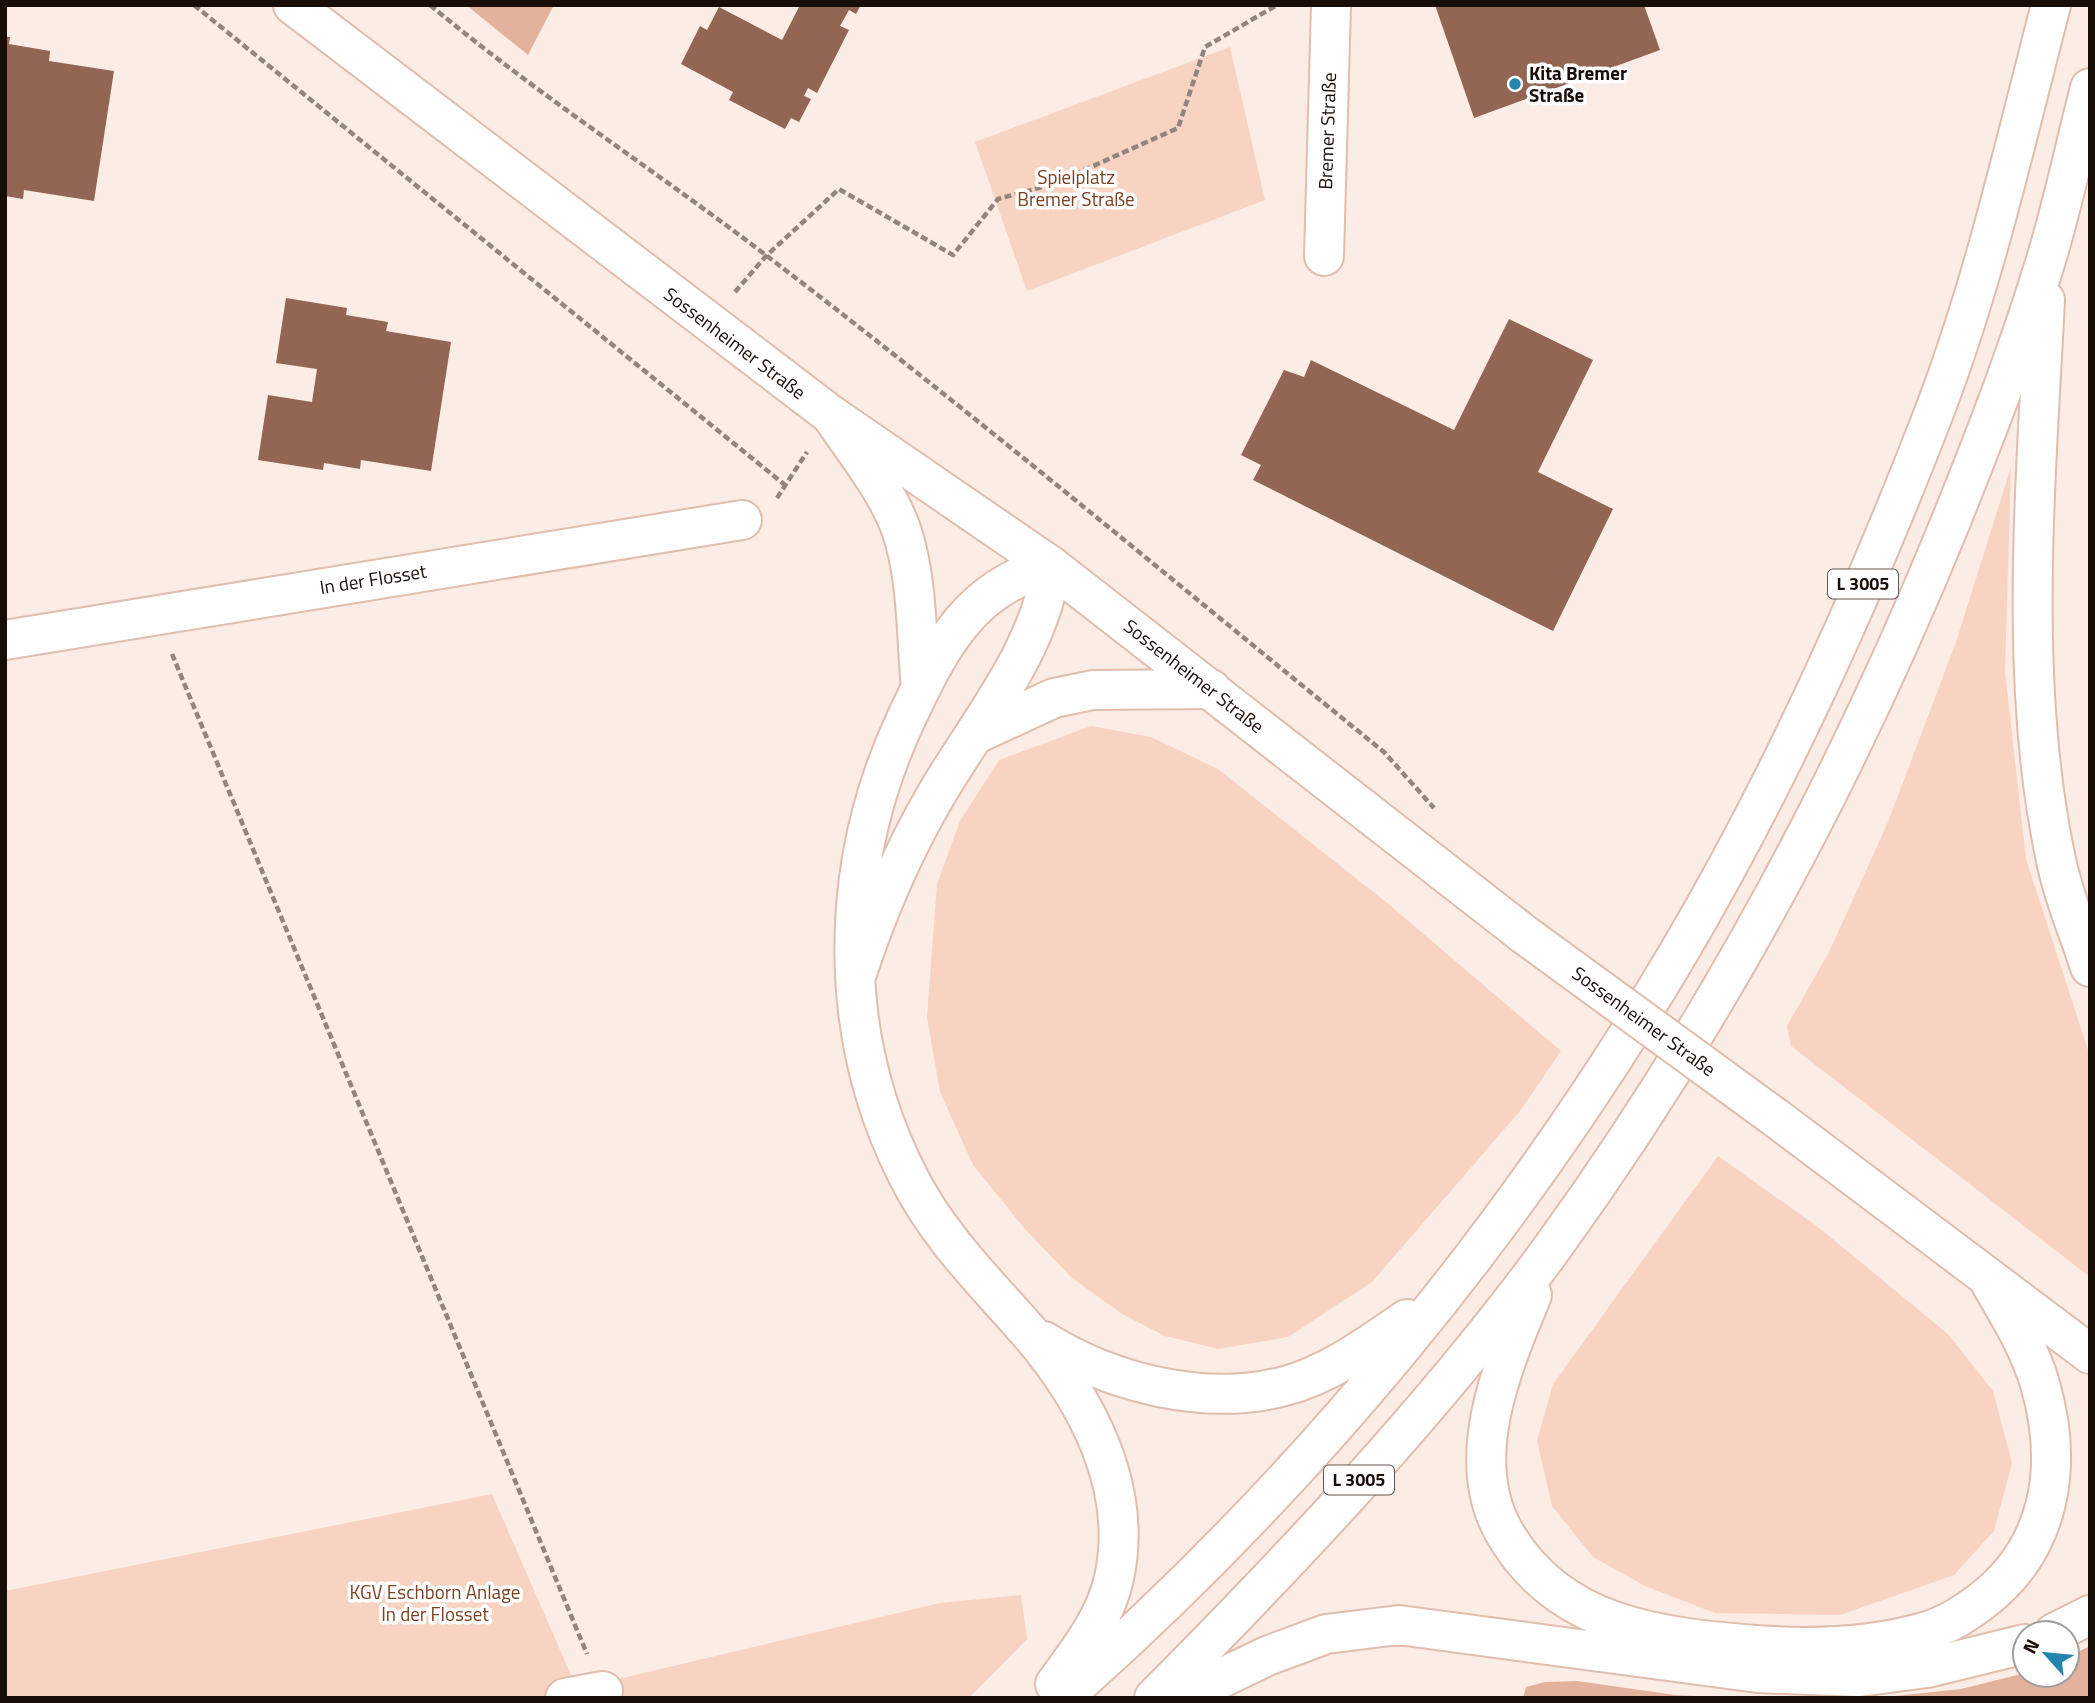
<svg xmlns="http://www.w3.org/2000/svg" width="2095" height="1703" viewBox="0 0 2095 1703" font-family="'Titillium Web',sans-serif">
  <style>
    .green { fill: #f9d3c2 }
    .forest { fill: #e2b29d }
    .building { fill: #926653 }
    .lines { fill: none; stroke-linecap: round; stroke-linejoin: round }
    .minor-casing { stroke: #e0bdad; stroke-width: 42 }
    .major-casing { stroke: #e0bdad; stroke-width: 42 }
    .highway-casing { stroke: #e0bdad; stroke-width: 42 }
    .path { stroke: #92847f; stroke-width: 4.5; stroke-dasharray: 7 3.5; stroke-linecap: butt }
    .minor { stroke: #fff; stroke-width: 38 }
    .major { stroke: #fff; stroke-width: 38 }
    .highway { stroke: #fff; stroke-width: 38 }
    .major-bridge-casing { stroke: #e0bdad; stroke-width: 42; stroke-linecap: butt }
    .major-bridge { stroke: #fff; stroke-width: 38 }
    .poi-dot { fill: #2285af; stroke: #fff; stroke-width: 2.5 }
    .labels { text-anchor: middle; stroke-width: 7; stroke-linejoin: round; paint-order: stroke }
    .shield { fill: #fff; stroke: #5e5652; stroke-width: 2 }
    .shield-label { font-size: 18px; font-weight: bold; fill: #190d08 }
    .poi-label { font-size: 19px; font-weight: bold; fill: #190d08; stroke: #fff; text-anchor: start }
    .street-label { font-size: 19px; fill: #190d08; stroke: #fff }
    .park-label { font-size: 19px; fill: #7c4022; stroke: #fff }
  </style>
  <rect width="100%" height="100%" fill="#fbece6"/>
  <path class="green" d="M1230 47 1265 200 1027 291 975 142Z
    M2011 467 2005 672 2026 859 2090 1056V1277L1791 1046 1787 1026 1830 950 1888 822 1956 642Z
    M1091 726 1151 737 1218 769 1386 902 1561 1051 1520 1111 1372 1282 1288 1337 1218 1349 1165 1336 1122 1314 1071 1277 1024 1228 973 1165 940 1092 927 1017 937 884 960 821 999 760Z
    M1718 1156 1818 1227 1948 1334 1993 1391 2012 1463 1994 1531 1954 1575 1840 1615 1715 1613 1645 1586 1593 1557 1552 1506 1537 1441 1553 1384Z
    M492 1494 581 1698H5V1591Z
    M1021 1595 1027 1639 969 1698H593L614 1680 940 1603Z"/>
  <path class="forest" d="M466 5H554L528 55Z
    M2090 1646V1698H1875L1961 1689 2025 1673 2067 1675V1657Z
    M1577 1681 1675 1695 1739 1698H1523L1526 1687 1545 1682Z"/>
  <path class="building" d="M800 5H861L856 14 849 10 840 26 849 30 817 93 808 88 804 96 811 99 799 122 791 118 785 129 729 100 733 92 681 64 700 26 707 30 719 7 782 40Z
    M1435 5H1644L1660 50 1474 118Z
    M5 37H10L9 44 50 51 49 61 114 71 94 201 24 190 23 199 5 196Z
    M286 298 347 308 346 315 388 322 386 331 451 342 431 471 361 460 360 469 324 463 323 470 258 460 268 395 312 402 317 369 276 363Z
    M1509 319 1593 360 1538 472 1613 509 1553 631 1253 480 1261 465 1241 455 1284 370 1304 377 1311 360 1454 430Z"/>
  <g class="lines">
    <g class="minor-casing">
      <path id="minor" d="M293 5 831 415 1051 566
        M1324 256 1331 5
        M5 640 742 520
        M565 1698 603 1691"/>
    </g>
    <g class="major-casing">
      <path id="major" d="M1051 566 1525 935
        M1776 1118 2090 1354"/>
    </g>
    <g class="highway-casing">
      <path id="highway" d="M2045 300C2036 479 2018 680 2055 855 2062 893 2078 930 2090 967
        M831 415C855 451 886 488 901 529 918 578 916 637 921 688
        M974 735 1054 698 1093 690 1211 689
        M856 976C877 912 902 853 936 795 976 726 1042 648 1051 566 969 587 940 647 906 719 839 862 835 1031 907 1174 937 1235 984 1281 1028 1331 1086 1398 1134 1487 1114 1578 1106 1617 1078 1653 1055 1684
        M1532 1295C1503 1365 1463 1457 1503 1530 1556 1626 1657 1637 1755 1645 1811 1649 1869 1648 1924 1632 1943 1627 1963 1615 1979 1603 2051 1550 2064 1467 2040 1384 2029 1346 2007 1312 1987 1277
        M1044 1341C1111 1383 1206 1407 1285 1386 1330 1374 1369 1345 1407 1319
        M2054 1633 2090 1615
        M1062 1698C1305 1484 1514 1231 1679 952 1777 786 1858 608 1928 428 1982 292 2014 147 2051 5
        M1154 1698C1292 1559 1434 1409 1550 1251 1714 1025 1846 779 1951 521 1986 434 2021 344 2048 253 2064 199 2076 143 2090 88
        M1180 1698 1267 1656 1326 1634 1399 1625 1758 1673 1859 1677 1927 1668 2025 1644"/>
    </g>
    <path class="path" d="M194 5 785 485
      M430 5C538 95 656 171 767 256 977 416 1179 586 1384 752L1434 808
      M735 292 766 256 839 189 953 255 998 199 1053 184 1178 128 1205 47 1277 5
      M777 498 807 452
      M172 654 587 1654"/>
    <use href="#minor" class="minor"/>
    <use href="#major" class="major"/>
    <use href="#highway" class="highway"/>
    <g class="major-bridge-casing">
      <path id="major-bridge" d="M1525 935 1776 1118"/>
    </g>
    <use href="#major-bridge" class="major-bridge"/>
  </g>
  <circle class="poi-dot" cx="1515" cy="84" r="7"/>
  <g class="labels">
    <g class="shield">
      <rect x="1828" y="569.5" width="70" height="29" rx="5"/>
      <rect x="1324" y="1465.5" width="70" height="29" rx="5"/>
    </g>
    <g class="shield-label">
      <text x="1863" y="590">L 3005</text>
      <text x="1359" y="1486">L 3005</text>
    </g>
    <g class="poi-label">
      <text x="1529" y="80">Kita Bremer<tspan x="1529" dy="22">Straße</tspan></text>
    </g>
    <g class="street-label">
      <text transform="translate(1327 131) rotate(-88)" y="7">Bremer Straße</text>
      <text transform="translate(735 343) rotate(37)" y="7">Sossenheimer Straße</text>
      <text transform="translate(373 579) rotate(-9)" y="7">In der Flosset</text>
      <text transform="translate(1194 676) rotate(38)" y="7">Sossenheimer Straße</text>
      <text transform="translate(1644 1021) rotate(36)" y="7">Sossenheimer Straße</text>
    </g>
    <g class="park-label">
      <text x="1076" y="184">Spielplatz<tspan x="1076" dy="22">Bremer Straße</tspan></text>
      <text x="435" y="1599">KGV Eschborn Anlage<tspan x="435" dy="22">In der Flosset</tspan></text>
    </g>
  </g>
  <rect width="2095" height="1703" fill="none" stroke="#190d08" stroke-width="14"/>
  <g transform="translate(2046 1654) rotate(297)"><circle r="33" fill="#ffffff" stroke="#a39e9c" stroke-width="2"/>
  <path d="M0-5L12 26L0 18L-12 26Z" fill="#2285af"/>
  <text y="-10" font-size="19" font-weight="bold" text-anchor="middle" fill="#190d08">N</text>
  </g>
</svg>
